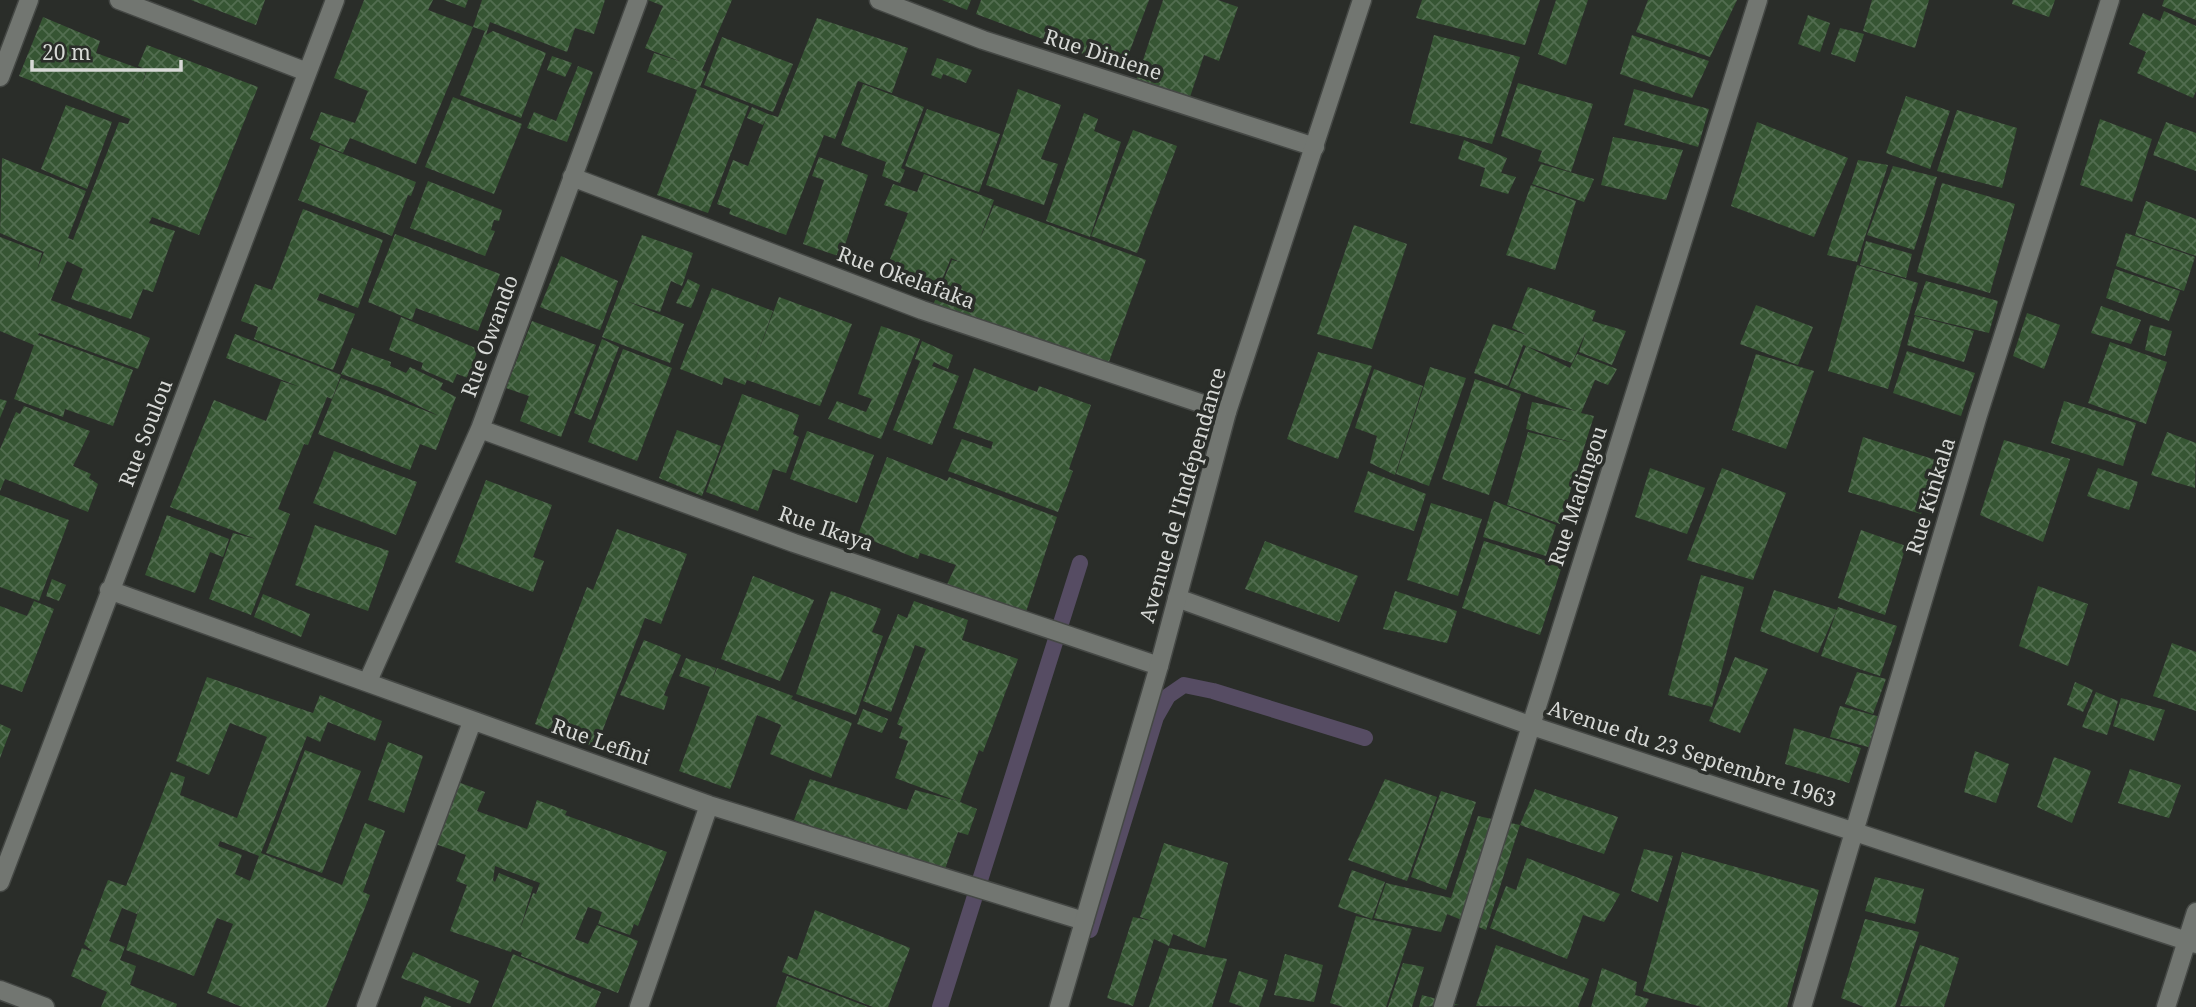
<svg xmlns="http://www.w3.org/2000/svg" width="2196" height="1007" viewBox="0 0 2196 1007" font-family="'Noto Serif',serif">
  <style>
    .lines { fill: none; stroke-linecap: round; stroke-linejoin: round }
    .stream { stroke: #564c63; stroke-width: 16 }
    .building { fill: url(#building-cross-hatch); fill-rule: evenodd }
    .minor-casing { stroke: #454845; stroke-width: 21 }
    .tertiary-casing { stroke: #454845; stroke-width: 21 }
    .minor { stroke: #727671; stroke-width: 18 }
    .tertiary { stroke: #727671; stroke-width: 18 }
    .labels { text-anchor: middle; stroke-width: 7; stroke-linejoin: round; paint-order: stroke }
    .street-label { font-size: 21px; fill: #d7d9d6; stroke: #2a2d29 }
  </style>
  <defs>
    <pattern id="building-cross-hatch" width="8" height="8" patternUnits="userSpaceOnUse" patternTransform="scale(1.75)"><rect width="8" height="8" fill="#365533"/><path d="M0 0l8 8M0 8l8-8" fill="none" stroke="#526d50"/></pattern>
  </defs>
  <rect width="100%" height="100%" fill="#2a2d29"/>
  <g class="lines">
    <path class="stream" d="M1090 930 1156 717 1168 696 1184 685 1213 691 1365 738
      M940 1007 1080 563"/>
  </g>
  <path class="building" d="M191 0H265L256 25Z
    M364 0H433L428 10 473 27 416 164 350 138 343 153 310 139 321 112 355 123 368 91 334 78Z
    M444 0H468L465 8Z
    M482 0H605L594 34 575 28 567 52 490 22 486 35 493 31 546 53 521 118 460 95 485 31 473 27Z
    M648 0H732L702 70 706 72 700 87 749 106 708 213 657 195 697 90 647 72 654 53 682 62 645 48 663 6Z
    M942 0H971L967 10Z
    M981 0H1149L1123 69 976 14Z
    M1163 0H1218L1238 7 1219 61 1204 55 1187 106 1134 87Z
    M1422 0H1540L1525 45 1416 18Z
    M1556 0H1588L1566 65 1538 54Z
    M1648 0H1737L1710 57 1636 32Z
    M1872 0H1929L1915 48 1863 31Z
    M2013 0H2055L2049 17 2012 4Z
    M2164 0H2196V20L2162 6Z
    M2164 11 2196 26V91L2193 98 2137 73 2146 52 2129 44 2143 13 2160 21Z
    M1808 15 1830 23 1820 52 1798 44Z
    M43 17 100 41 96 53 146 71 141 88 147 70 138 66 147 45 258 87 199 235 152 217 149 223 175 231 153 292 143 289 131 319 71 299 83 269 67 261 51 300 150 338 138 369 39 333 38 335 133 370 113 426 65 409 63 417 14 399 34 345 0 331V237L42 253 37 270 44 252 0 233 2 158 86 191 68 238 73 240 119 122 128 124 130 119 19 76Z
    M817 18 908 48 892 93 858 81 835 139 824 135 786 235 729 214 731 209 717 204 733 160 748 166 768 114 778 117Z
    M1840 28 1864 34 1855 62 1831 54Z
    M1434 35 1520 57 1492 144 1410 123Z
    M1632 35 1709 61 1692 98 1620 74Z
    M722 37 793 64 773 112 704 85Z
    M552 56 572 63 565 77 547 70Z
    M937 58 972 70 966 83 943 74 941 79 931 75Z
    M578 66 593 72 567 142 527 128 534 112 556 121Z
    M1518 83 1593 104 1571 172 1538 161 1542 151 1501 136Z
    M863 84 924 107 901 168 905 170 900 183 882 176 886 162 841 145Z
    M1018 89 1061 105 1041 159 1058 164 1044 205 986 185Z
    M1634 89 1709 109 1698 147 1624 125Z
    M1906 96 1950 111 1930 169 1886 153Z
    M453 97 522 124 494 194 425 167Z
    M66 105 112 122 87 189 41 169Z
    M752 107 768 114 763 125 747 118Z
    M927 109 1000 134 979 192 905 166Z
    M1957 110 2017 128 2002 188 1937 171Z
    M1084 113 1098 119 1094 131 1121 142 1090 237 1046 221Z
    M2100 119 2152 139 2132 202 2080 185Z
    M1757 122 1848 158 1814 237 1731 206Z
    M2166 122 2196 133V171L2153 155Z
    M1133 130 1177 146 1137 253 1091 236Z
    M1613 137 1683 150 1666 200 1601 185Z
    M1464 140 1507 158 1501 173 1516 177 1508 194 1480 186 1485 168 1458 159Z
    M320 145 416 182 411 196 408 195 392 236 298 200Z
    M819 157 868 175 841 257 803 244 824 180 812 176Z
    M1858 160 1888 165 1857 262 1827 255Z
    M1541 164 1594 179 1584 202 1532 184Z
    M1893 166 1937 177 1914 250 1867 235Z
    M924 174 994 200 979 241 994 205 1146 260 1106 370 933 305 952 260 960 262 951 258 934 299 886 280 895 261 890 259 908 213 884 205 893 184 917 192Z
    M428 181 502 210 499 221 494 220 491 230 495 231 485 256 410 228Z
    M1942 183 2015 204 1990 293 1917 272Z
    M1531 185 1576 201 1555 270 1506 255Z
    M2146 201 2196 219V256L2135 235Z
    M303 209 383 240 358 308 320 293 317 300 355 314 333 370 254 339 258 327 241 321 255 284 272 290Z
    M1354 225 1407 244 1372 349 1317 334Z
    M2126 233 2195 257 2184 291 2116 266Z
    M395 234 500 274 478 331 416 308 412 320 368 302Z
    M642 235 693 253 682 286 671 281 660 312 626 301 684 324 670 363 602 337Z
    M1866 241 1912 254 1906 278 1860 265Z
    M561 256 618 281 600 330 540 307Z
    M1857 265 1918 283 1888 389 1828 371Z
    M2115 269 2180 291 2169 321 2106 298Z
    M688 279 700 285 691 308 676 303Z
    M1926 281 1998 301 1989 333 1914 315Z
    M1528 287 1596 311 1592 321 1626 331 1612 365 1579 352 1586 332 1572 363 1523 345 1508 386 1474 373 1493 324 1527 335 1512 328Z
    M712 288 773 311 750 374 779 297 852 324 820 406 747 380 745 385 724 377 722 385 680 369Z
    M1756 305 1813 327 1798 365 1740 344Z
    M2101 306 2141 320 2131 344 2091 333Z
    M2027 313 2060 325 2044 369 2013 356Z
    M1915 316 1974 331 1964 362 1907 345Z
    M401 317 478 349 468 378 457 374 453 383 421 369 423 363 389 350Z
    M532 321 596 345 561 437 520 421 529 396 506 388Z
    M2150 325 2172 331 2165 356 2145 350Z
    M881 326 920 339 881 439 828 419 837 401 866 412 872 399 858 394Z
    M235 334 341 375 332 399 327 397 308 445 304 444 278 509 290 514 251 615 209 599 233 533 256 539 170 507 214 400 266 421 281 381 300 387 226 358Z
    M602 339 619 347 591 420 574 413Z
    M922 341 953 355 948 369 934 362 932 366 959 376 932 445 893 430 920 361 915 359Z
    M2110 342 2167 362 2146 424 2088 403Z
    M1526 346 1570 368 1577 354 1617 369 1608 385 1585 376 1595 380 1581 413 1594 416 1560 524 1507 505 1528 432 1574 443 1526 429 1532 402 1576 411 1509 387Z
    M352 348 391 362 390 366 406 373 410 367 443 383 440 389 456 397 436 450 420 444 410 470 318 434 341 378 439 416 382 388 341 374Z
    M623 349 672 368 637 461 588 442Z
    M1907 351 1975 373 1961 416 1893 393Z
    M1318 352 1372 366 1338 459 1287 439Z
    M1756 354 1814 371 1786 449 1732 430Z
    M1430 367 1466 378 1429 486 1396 474Z
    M974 368 1037 392 1039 386 1091 405 1069 469 1073 471 1058 512 948 471 962 439 991 449 993 442 953 428Z
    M1374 369 1423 386 1395 475 1370 463 1377 436 1355 428Z
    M1475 379 1521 394 1489 495 1442 479Z
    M742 394 799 415 793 434 799 437 786 473 773 469 758 511 706 492Z
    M0 399 7 401 0 418Z
    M2064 401 2136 423 2123 466 2051 443Z
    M24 406 90 431 73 466 91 474 89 478 98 484 88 512 5 479 0 491V449L16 412 20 414Z
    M677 430 721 446 702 496 659 478Z
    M807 431 874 455 857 503 790 479Z
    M2167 432 2196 443 2195 488 2151 475Z
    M1863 437 1939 461 1921 514 1848 492Z
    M2004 440 2070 459 2043 542 1980 515Z
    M334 451 417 482 396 535 313 503Z
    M887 457 947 481 949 477 1057 517 1023 621 944 591 956 565 920 553 918 559 858 535Z
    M1650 468 1705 488 1687 534 1635 517Z
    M1722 468 1786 493 1753 580 1687 560Z
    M2098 468 2138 482 2129 510 2087 496Z
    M1368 471 1426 494 1414 531 1354 512Z
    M486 480 552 505 533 557 544 561 533 592 455 562Z
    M0 495 69 520 39 601 0 587Z
    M1494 501 1556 525 1546 556 1483 537Z
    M1431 503 1482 519 1458 596 1407 580Z
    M167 515 229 539 223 557 210 552 195 593 145 575Z
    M315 525 389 551 368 611 295 585Z
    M617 529 687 554 661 624 645 618 596 748 535 724 587 587 593 590Z
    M1861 530 1906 546 1885 615 1838 598Z
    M1265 541 1358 576 1339 622 1245 589Z
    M1484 541 1562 566 1540 635 1462 608Z
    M1701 575 1744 587 1712 707 1668 695Z
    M753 576 814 600 780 681 721 659Z
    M52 579 66 585 59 601 46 596Z
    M2038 586 2088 604 2068 666 2019 646Z
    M1774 590 1837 610 1818 653 1760 631Z
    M831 591 881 609 872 632 883 636 856 715 796 694Z
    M1395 591 1457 611 1447 643 1383 629Z
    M263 594 310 614 301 637 254 617Z
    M34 601 54 609 22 692 0 684V606L27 616Z
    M914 601 968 620 962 640 1018 659 983 752 979 750 960 802 977 809 968 835 958 832 944 872 817 837 819 829 794 820 810 779 907 810 915 790 957 801 895 778 908 741 899 738 903 727 897 724 926 649 915 645 891 712 863 701 898 614 907 618Z
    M1838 607 1897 626 1880 676 1821 656Z
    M644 640 681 655 664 695 668 697 664 710 620 695Z
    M2172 643 2196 652V711L2153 696Z
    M1735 657 1768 669 1740 733 1709 721Z
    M686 658 716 668 712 680 717 668 793 696 791 699 852 723 831 778 770 754 781 725 757 715 730 789 679 771 710 687 679 676Z
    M1857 672 1886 679 1873 714 1845 704Z
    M207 677 313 713 320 695 382 721 375 741 328 722 320 742 307 736 261 853 342 885 365 823 385 831 363 892 370 895 326 1007H242L207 993 233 924 217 918 194 976 126 950 144 893 137 914 122 908 109 941 125 947 120 960 136 966 130 985 177 1004 176 1007H101L107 992 71 976 82 948 93 952 84 944 108 880 126 886 171 772 185 777 180 795 237 818 267 737 230 723 209 775 176 761ZM220 841 259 856 250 881 235 874 242 855 218 846Z
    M2075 682 2093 690 2083 712 2067 705Z
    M2096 692 2118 701 2107 735 2082 727Z
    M2121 698 2165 710 2154 741 2113 726Z
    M1840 706 1884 718 1876 749 1830 737Z
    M863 709 888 719 882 733 857 724Z
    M0 724 11 729 0 758Z
    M1794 728 1861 748 1849 783 1785 764Z
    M388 742 423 756 404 813 368 800Z
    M305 750 361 771 322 873 266 853Z
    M1975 751 2009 764 1996 803 1964 792Z
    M2054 757 2091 771 2072 823 2037 807Z
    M2130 769 2181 785 2169 818 2118 803Z
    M1385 779 1437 797 1407 881 1348 860Z
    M455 781 485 792 477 811 527 829 537 800 567 811 565 815 667 852 638 926 634 924 630 935 598 924 602 912 588 907 575 939 588 944 597 925 638 941 618 993 521 956 522 953 512 949 511 952 450 931 467 885 456 881 466 855 430 842ZM495 866 540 883 536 894 533 893 519 932 533 887 499 873 495 882 493 880Z
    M1535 789 1618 817 1604 854 1520 825 1486 930 1447 914 1441 932 1374 918 1386 883 1451 898 1478 816 1520 825Z
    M1441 791 1476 802 1446 890 1411 877Z
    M1164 843 1228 863 1205 948 1173 934 1169 946 1154 939 1133 1006 1107 998 1133 917 1152 921 1140 917Z
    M1644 849 1673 856 1658 902 1631 891Z
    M1682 852 1819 890 1787 1007H1702L1643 991Z
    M1527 858 1620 894 1604 922 1583 915 1567 959 1490 928 1506 886 1516 890Z
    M1352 870 1385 882 1372 919 1338 907Z
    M1875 877 1924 889 1915 924 1865 911Z
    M815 910 910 948 888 1007H873L782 972 788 956 797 960Z
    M1356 916 1412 929 1386 1007H1343L1330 1003Z
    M1865 919 1919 932 1895 1007H1864L1841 998Z
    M1496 945 1589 979 1578 1007 1476 1006Z
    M1920 945 1959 958 1944 1007 1900 1006Z
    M1169 948 1227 959 1212 1007H1149Z
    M413 952 479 981 470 1004 401 978Z
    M513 954 601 992 595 1007H492Z
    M1285 954 1323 965 1314 1002 1274 995Z
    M1403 963 1424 967 1412 1007H1388Z
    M1602 968 1637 982 1635 995 1649 999 1645 1007H1591Z
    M1239 971 1268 980 1259 1007H1243L1229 1002Z
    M787 976 868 1007H776Z
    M1422 995 1459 1005 1419 1007Z
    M425 996 452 1007H421Z"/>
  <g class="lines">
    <g class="minor-casing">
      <path id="minor" d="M119 0 307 72
        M879 0 983 40 1315 147
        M0 77 29 0
        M572 177 922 310 1227 412
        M480 429 794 543 1159 666
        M109 590 709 805 1084 921
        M1177 598 1529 725 2196 944
        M368 681 480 429 638 0
        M0 882 335 0
        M0 990 45 1007
        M366 1007 472 722
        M639 1007 709 805
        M1443 1007 1758 0
        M1802 1007 1978 415 2110 0
        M2166 1007 2196 912"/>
    </g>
    <g class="tertiary-casing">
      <path id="tertiary" d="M1059 1007 1159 666 1227 412 1362 0"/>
    </g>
    <use href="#minor" class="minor"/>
    <use href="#tertiary" class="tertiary"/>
  </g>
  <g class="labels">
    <g class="street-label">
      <text transform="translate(1103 55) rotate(18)" y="7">Rue Diniene</text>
      <text transform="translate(906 278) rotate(20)" y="7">Rue Okelafaka</text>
      <text transform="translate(490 336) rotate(-70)" y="7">Rue Owando</text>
      <text transform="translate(146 433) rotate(-69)" y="7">Rue Soulou</text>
      <text transform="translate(1183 495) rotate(-74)" y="7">Avenue de l'Indépendance</text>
      <text transform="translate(1578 496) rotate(-72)" y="7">Rue Madingou</text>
      <text transform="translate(1931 496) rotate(-73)" y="7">Rue Kinkala</text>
      <text transform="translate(826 529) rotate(19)" y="7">Rue Ikaya</text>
      <text transform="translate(601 742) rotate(19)" y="7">Rue Lefini</text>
      <text transform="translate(1692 754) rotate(18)" y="7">Avenue du 23 Septembre 1963</text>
    </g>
  </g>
  <path d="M32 60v10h149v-10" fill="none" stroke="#d7d9d6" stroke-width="3.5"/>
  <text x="42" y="60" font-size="21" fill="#d7d9d6" stroke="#2a2d29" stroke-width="5" paint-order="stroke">20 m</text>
</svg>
